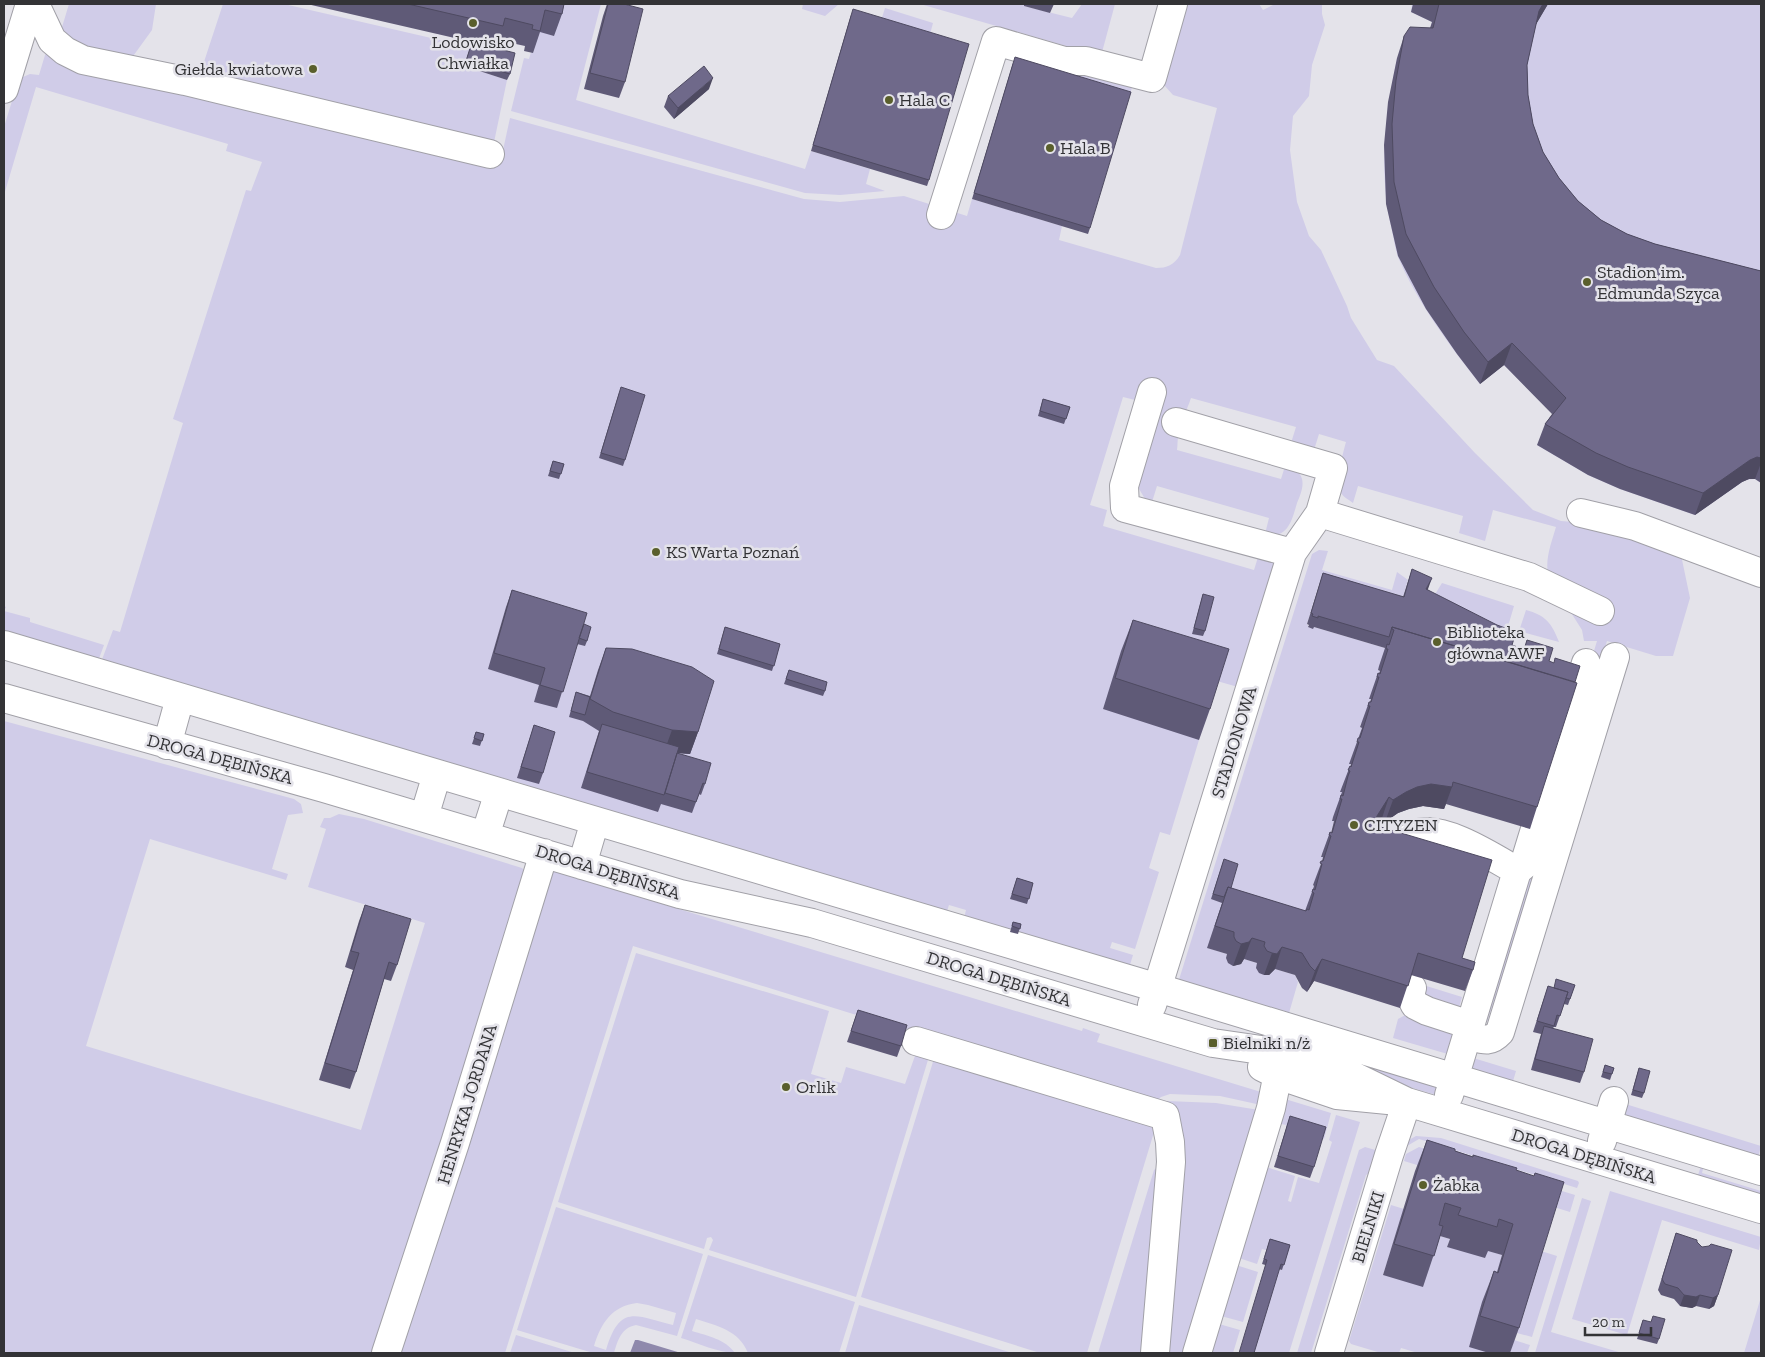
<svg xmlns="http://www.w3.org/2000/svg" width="1765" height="1357" viewBox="0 0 1765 1357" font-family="'Zilla Slab',serif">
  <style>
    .green { fill: #d0cce8; fill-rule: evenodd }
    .water { fill: #8f89ac }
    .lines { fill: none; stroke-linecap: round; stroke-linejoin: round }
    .minor-casing { stroke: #a1a0a7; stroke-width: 30 }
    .minor { stroke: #fff; stroke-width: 28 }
    .wall { fill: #5f5a77 }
    .shaded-wall { fill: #4e4a61 }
    .building { fill: #6f698a; stroke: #4e4a61 }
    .poi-dot { fill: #5a5f2c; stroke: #e4e3ea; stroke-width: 2 }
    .labels { text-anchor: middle; stroke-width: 5; stroke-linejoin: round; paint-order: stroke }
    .poi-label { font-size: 18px; fill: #333336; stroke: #e4e3ea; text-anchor: start }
    .street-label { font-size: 18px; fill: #333336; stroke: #e4e3ea }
  </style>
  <rect width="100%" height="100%" fill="#e4e3ea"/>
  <path class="green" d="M69 4H156L152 30 131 59 200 74 223 4H284L470 47 464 66 507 80 493 147 503 150 510 118 804 199 840 202 904 196 967 216 972 199 1062 226 1059 240 1156 268C1167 268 1174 265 1180 255L1217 108 1173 95 1164 85 1185 4H1259L1263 10 1275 4H1322V14L1325 25 1312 65 1309 96 1293 116 1290 150 1297 202 1309 236 1321 250 1347 306 1351 318 1377 360 1394 366 1475 453 1533 510 1561 521 1586 523 1680 550 1690 598 1673 656H1656L1607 641 1538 865 1530 863 1597 641H1584L1582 630 1549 578C1544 561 1551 544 1556 527L1493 510 1485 541 1459 533 1463 516 1358 486 1353 503C1348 499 1341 496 1339 489 1336 479 1343 453 1346 442L1319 434 1314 450 1291 443 1296 427 1191 398C1187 410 1181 421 1179 434 1177 439 1178 444 1177 450L1281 479 1286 463C1292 467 1300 471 1302 479 1304 487 1300 496 1297 503 1292 520 1288 540 1265 534L1269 518 1157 486 1152 502 1145 499 1138 487 1139 401 1123 397 1090 505 1107 510 1103 526 1254 570 1259 554 1273 560 1276 566 1238 687 1217 681 1170 835 1160 832 1149 868 1159 872 1135 949 1112 942 1110 948 1133 955 1129 968 963 922 966 910 949 905 945 917 664 826 528 792 530 786 496 776 494 782 100 665 113 630 120 632 183 423 173 419 246 190 251 191 262 162 226 151 228 144 36 87 4 195V127L16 88 23 77 30 74 39 75 45 55 59 37Z
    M562 4H601L576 100 805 169 811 151 870 169 866 184 885 191 840 195 805 193 511 111 524 58 529 59 531 52H533L537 32Z
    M803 4H839L825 16 802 9Z
    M920 4H1024V6L1072 18 1082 4H1115L1101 56Z
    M1412 4H1761V483L1755 479 1745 480 1695 515 1620 489 1588 475 1537 445 1558 419 1504 365 1480 384C1450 346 1417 302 1398 257 1395 249 1394 239 1392 231 1378 172 1385 117 1397 58L1425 49 1432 22 1411 12Z
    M885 8 933 23 929 38 880 24Z
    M1084 68 1134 81 1129 97 1080 83Z
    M1319 550 1328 551 1322 570 1392 590 1397 572 1408 580 1400 608 1319 584 1307 624 1309 627H1314L1385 648 1386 651 1378 670 1380 671 1372 695 1369 699H1371L1364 724 1361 723 1360 727 1362 728 1352 760 1350 764H1351L1344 789 1342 788 1341 791 1343 793 1332 820 1334 821 1324 854H1322L1321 856 1323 857 1315 883H1314L1313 885 1314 886 1307 911 1208 948 1227 954C1226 960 1228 962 1233 966L1241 964 1244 959 1257 963V968L1264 975H1269L1275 969 1295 975 1298 982 1287 1020 1177 986 1312 554Z
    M1442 583 1514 606 1504 640 1429 604Z
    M4 606 6 607 4 611 30 618V622L104 645 97 664 4 637Z
    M1526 610C1545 615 1552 623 1559 642L1519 631Z
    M4 721 294 799 301 804 303 813 288 815 272 869 288 874 286 880 150 839 86 1046 361 1130 425 923 308 887 326 829 320 827 324 818H330L339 814 364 819 522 868 525 871 375 1353H4Z
    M1528 870 1537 872 1487 1022 1482 1021Z
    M553 871 1082 1031 1083 1028 1100 1034 1097 1042 1261 1092V1105L1220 1096 1170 1094 1161 1097 1151 1106 633 946 505 1353H395Z
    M636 953 829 1011 811 1074 841 1083 846 1067 905 1084 916 1053 931 1050 856 1297 709 1250 713 1240 711 1237 707 1238 704 1249 558 1202Z
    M1420 984 1462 997 1457 1015 1429 1006Z
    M1411 1012 1457 1033 1451 1055 1393 1038 1398 1019Z
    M936 1052 1158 1119 1087 1353H1040L861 1297Z
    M1356 1057 1442 1083 1437 1095 1415 1089 1354 1065Z
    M1470 1057 1516 1071 1511 1088 1472 1076Z
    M1285 1099 1331 1113 1324 1139 1286 1128V1125L1277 1123Z
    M1167 1101 1216 1103 1259 1110 1185 1353H1164L1159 1108Z
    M1619 1102 1761 1146 1757 1162 1624 1116Z
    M1336 1115 1360 1122 1289 1353H1253L1279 1269 1282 1270 1268 1245 1266 1250 1262 1249 1257 1264 1239 1258 1266 1167 1295 1176 1288 1201 1291 1202 1298 1177 1319 1183 1332 1142 1329 1140Z
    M1416 1136 1441 1138 1578 1181 1579 1183 1577 1188 1419 1139 1407 1146V1141Z
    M1365 1147 1382 1152 1377 1168 1366 1175 1311 1353H1297L1359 1150Z
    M1419 1147 1575 1195 1570 1212 1404 1161 1406 1154Z
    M1703 1160 1705 1161 1702 1173 1761 1191V1194L1698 1175Z
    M1158 1167 1148 1353H1098L1154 1170Z
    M1610 1191 1761 1237 1759 1250 1662 1220 1627 1335 1572 1319Z
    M1582 1198 1591 1201 1551 1332 1622 1353H1535Z
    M1391 1205 1404 1209 1383 1275 1434 1234 1450 1239 1447 1247 1488 1250 1502 1255 1489 1353H1418L1401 1348 1399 1353H1381L1351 1344 1349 1341Z
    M556 1207 703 1254 677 1336 636 1325C621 1328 618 1340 614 1353H593L517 1330ZM637 1303 648 1305 676 1313 673 1325C636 1316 620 1303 606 1350L594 1346C601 1323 612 1306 637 1303Z
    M1541 1251 1557 1256 1532 1337 1517 1333Z
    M708 1255 855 1302 839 1353H748C739 1330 717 1326 696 1319L692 1331C708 1336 725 1339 735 1353 719 1353 698 1343 681 1338Z
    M1236 1265 1258 1272 1243 1322 1221 1316Z
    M1761 1297V1353H1744Z
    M859 1305 1012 1353H845Z
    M1219 1324 1240 1330 1233 1353H1210Z
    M516 1335 575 1353H510Z
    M1514 1340 1530 1345 1527 1353H1510Z"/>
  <path class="water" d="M635 1340H638L681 1353H630Z"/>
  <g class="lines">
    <g class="minor-casing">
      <path id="minor" d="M35 4 52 40 65 51 83 60 185 81 490 154
        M4 89 30 4
        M941 215 996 41 1064 61H1086L1152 78 1173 4
        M1152 392 1124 486 1125 508 1292 553
        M1320 513 1529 577 1600 611
        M1581 513 1635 526 1761 573
        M4 645 1158 988 1761 1171
        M4 698 324 788 680 894 812 923 1213 1043 1282 1053 1335 1067 1407 1102 1761 1209
        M167 745 180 698
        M424 817 437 774
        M485 836 499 792
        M1403 843C1407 840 1412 836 1416 834 1441 823 1496 859 1517 871
        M582 865 595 821
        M1412 988 1410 995 1415 1005 1427 1011 1470 1025
        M1152 1005 1292 553 1320 513 1333 468 1176 422
        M1467 1035C1482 1039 1489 1044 1500 1032L1615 657
        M916 1041 1165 1116 1170 1142 1171 1162 1155 1353
        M1262 1067 1278 1075 1337 1095 1388 1100
        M1449 1095 1517 871 1524 865 1586 663
        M1602 1141 1614 1101
        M386 1353 455 1143 544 853
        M1197 1353 1271 1108 1282 1053
        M1329 1353 1389 1155 1407 1102"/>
    </g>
    <use href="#minor" class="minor"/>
  </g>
  <path class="wall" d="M307 4H564L562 14 554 36 540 32 533 53 524 51 525 46 498 40 495 47 481 44 510 74 507 80 464 66 472 42Z
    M607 4H624L625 82 619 98 584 89 603 16Z
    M1024 4H1054L1050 13 1024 6Z
    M1413 4H1548L1536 24 1527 65 1528 95 1533 124 1543 152 1559 178 1578 201 1601 220 1627 234 1655 244 1761 271V483L1755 479H1749L1742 482 1695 515 1620 489 1588 475 1537 445 1545 424 1552 414 1504 365 1480 384 1457 354 1426 309 1398 256 1386 204 1384 145 1388 102 1397 58 1404 36 1430 28 1432 22 1411 12Z
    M851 15 929 180 927 186 811 151Z
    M1013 63 1090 228 1088 234 972 199Z
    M709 89 674 119 664 107 668 96Z
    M619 393 625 460 623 466 599 458Z
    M1043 399 1070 407 1064 424 1038 416Z
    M553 461 564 464 559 479 548 476Z
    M1412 569 1428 590 1512 645 1518 652 1523 653 1527 640 1549 661 1537 807 1530 829 1446 804 1444 809 1423 806 1409 809 1398 813 1385 822 1382 818 1377 826 1462 958 1473 970 1465 991 1411 975 1400 1008 1314 981 1307 992 1302 988 1295 975 1275 969 1269 975H1264L1259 973 1256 968 1257 963 1244 959 1241 964 1233 966 1228 963 1226 958 1227 954 1207 948 1222 903 1211 899 1224 859 1231 888 1305 911 1313 889 1314 886 1313 885 1322 861 1323 857H1321L1322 854 1330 832 1331 833 1334 821H1332L1333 817 1342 792H1340L1350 766V767L1351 764H1349L1362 728 1360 727 1369 702H1370L1371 699H1369L1378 673H1379L1380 671 1378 670 1379 666 1385 648 1314 627 1313 629 1308 627 1309 625 1307 624 1323 573 1403 597Z
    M512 590 584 624 587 641 585 646 577 644 557 708 534 702 539 685 488 669 506 607Z
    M1203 594 1205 631 1203 636 1192 634Z
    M1133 620 1210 709 1199 740 1103 709 1121 651Z
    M725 627 780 644 772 671 717 654Z
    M606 648 698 732 690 754 678 753 705 784 701 795 699 794 692 813 661 804 658 812 581 788 599 731 583 721 569 717 576 692 590 696 598 670Z
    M789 670 825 691 823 696 784 684Z
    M534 725 543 773 539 784 517 778Z
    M476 732 484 734 480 746 472 744Z
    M1017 878 1033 883 1027 904 1010 899Z
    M365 905 397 965 391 981 384 979 356 1072 350 1089 319 1080 353 970 345 967 359 921Z
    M1013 922 1021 924 1018 934 1010 932Z
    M1575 985 1568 1005 1564 1004 1556 1027H1554L1553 1028 1584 1072 1580 1083 1531 1070 1541 1034 1533 1032 1548 986 1553 988Z
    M858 1010 901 1046 897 1057 847 1042Z
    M1605 1065 1614 1068 1610 1080 1601 1077Z
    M1639 1068 1644 1093 1642 1098 1631 1095Z
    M1290 1116 1314 1167 1310 1178 1274 1167Z
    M1427 1140 1455 1151 1516 1170 1519 1328 1510 1353H1489L1469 1347 1482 1302 1494 1271 1497 1272 1502 1255 1488 1251 1485 1258 1447 1247 1450 1239 1440 1236 1423 1287 1383 1275 1415 1171Z
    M1676 1233 1697 1242 1718 1295 1714 1306 1709 1309 1696 1306 1692 1308 1680 1306 1674 1299 1661 1295 1658 1290Z
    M1270 1239 1290 1245 1282 1270 1262 1264Z
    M1643 1320 1659 1339 1657 1344 1637 1339Z"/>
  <path class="shaded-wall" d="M1543 4H1548L1531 33 1539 11Z
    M713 78 709 89 674 119 678 108Z
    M1512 343 1504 365 1480 384 1488 362Z
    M1757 457 1761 458V463L1755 479H1749L1742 482 1695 515 1703 493 1750 460Z
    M1432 578 1428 589 1422 600 1426 589Z
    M672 730 698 732 690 754 664 752Z
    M1431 784 1452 787 1444 809 1423 806 1409 809 1398 813 1385 822 1393 800 1406 792 1417 787Z
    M1389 797 1382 818 1369 837 1377 816Z
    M1252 938 1244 959 1241 964 1233 966 1241 944Z
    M1282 947 1275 969 1269 975H1264L1272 953Z
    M1322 959 1314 981 1307 992 1315 971Z
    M1684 1295H1700L1696 1306 1692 1308 1680 1306Z
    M1718 1295 1714 1306 1709 1309 1713 1298Z"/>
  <path class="building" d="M408 4H564L562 14 545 10 540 31 532 29 533 25 505 18 503 26Z
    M608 4H624L643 9 625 82 590 73Z
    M1439 4H1543L1539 11 1527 65 1528 95 1533 124 1543 152 1559 178 1578 201 1601 220 1627 234 1655 244 1761 271V458L1757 457 1750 460 1703 493 1628 467 1596 453 1545 424 1566 398 1512 343 1488 362 1464 332 1434 287 1406 234 1394 182 1392 124 1396 80 1404 36 1410 27 1433 28Z
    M853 9 969 44 929 180 813 145Z
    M472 42 515 53 510 74 466 61Z
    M1015 57 1131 92 1090 228 974 193Z
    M704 66 713 78 678 108 668 96Z
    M621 387 645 395 625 460 601 453Z
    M1043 399 1070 407 1066 419 1040 411Z
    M553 461 564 464 561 474 550 471Z
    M1412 569 1432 578 1426 589 1497 625 1516 632 1512 645 1520 648 1518 652 1523 653 1527 640 1553 648 1549 661 1554 663 1555 658 1580 666 1575 682 1392 627 1389 637 1318 616V618L1312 616 1313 614 1311 613 1323 573 1404 597Z
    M512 590 587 613 563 692 540 685 545 668 494 653Z
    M1203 594 1214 597 1205 631 1194 628Z
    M1133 620 1229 649 1210 709 1115 678Z
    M584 624 591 627 587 641 579 638Z
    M725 627 780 644 774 666 719 649Z
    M1392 627 1577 683 1537 807 1453 782 1452 787 1431 784 1417 787 1406 792 1393 800 1389 797 1377 816 1374 825 1492 860 1462 958 1475 962 1473 970 1418 953 1408 986 1322 959 1315 971 1310 966 1302 953 1282 947 1277 954 1272 953 1267 951 1264 946 1265 942 1252 938 1249 942 1241 944 1236 941 1234 937V932L1215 926 1228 887 1306 911 1307 909 1309 910 1314 893 1312 892 1313 889 1315 890 1322 864 1320 863 1321 861H1323L1331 836 1329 835 1330 832 1332 833 1342 799H1340L1341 795 1343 796 1348 776 1350 771 1348 770 1350 766 1351 767 1359 742H1357L1358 738H1360L1370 706H1368L1369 702H1371L1379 677H1377L1378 673 1380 674 1388 649H1386L1387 644 1389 645 1394 630 1392 629Z
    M606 648 632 649 692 667 714 681 698 732 672 730 613 712 590 699Z
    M789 670 827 682 825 691 786 679Z
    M576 692 590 697 585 715 571 711Z
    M602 724 679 747 664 795 587 772Z
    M534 725 555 732 543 773 521 767Z
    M476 732 484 734 482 741 474 738Z
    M677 753 711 763 705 784 703 783 696 802 665 793Z
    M1224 859 1238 864 1231 888 1228 887 1224 897 1213 894Z
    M1017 878 1033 883 1029 899 1012 894Z
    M365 905 411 919 397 965 389 962 356 1072 325 1063 359 953 351 951Z
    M1013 922 1021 924 1020 929 1012 926Z
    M1556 979 1575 985 1570 999 1566 998 1568 992 1554 988Z
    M1548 986 1568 992 1560 1016 1557 1015 1554 1026 1537 1021Z
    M858 1010 907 1025 901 1046 851 1031Z
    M1544 1026 1593 1039 1584 1072 1535 1059Z
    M1605 1065 1614 1068 1612 1074 1603 1072Z
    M1639 1068 1650 1071 1644 1093 1633 1090Z
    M1290 1116 1326 1127 1314 1167 1278 1156Z
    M1427 1140 1455 1149V1151L1473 1157V1155L1517 1168 1516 1170 1534 1176 1535 1173 1564 1182 1519 1328 1480 1316 1494 1271 1498 1273 1513 1224 1499 1219 1497 1227 1458 1215 1461 1208 1445 1203 1439 1225 1443 1226 1434 1256 1394 1244Z
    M1676 1233 1697 1240V1242L1702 1247 1709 1246 1711 1244 1732 1250 1718 1295 1713 1298 1700 1295 1696 1297 1684 1295 1678 1288 1665 1284 1662 1279Z
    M1270 1239 1290 1245 1284 1265 1281 1264 1254 1353H1239L1267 1260 1264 1259Z
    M1653 1316 1665 1319 1659 1339 1639 1333 1643 1320 1651 1322Z"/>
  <g class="poi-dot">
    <circle cx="473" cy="23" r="5"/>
    <circle cx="313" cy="69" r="5"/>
    <circle cx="889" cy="100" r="5"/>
    <circle cx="1050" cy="148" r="5"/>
    <circle cx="1587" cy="282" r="5"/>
    <circle cx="656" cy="552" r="5"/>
    <circle cx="1437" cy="642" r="5"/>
    <circle cx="1354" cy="825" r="5"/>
    <rect x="1208" y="1038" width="10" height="10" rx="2.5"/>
    <circle cx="786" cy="1087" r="5"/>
    <circle cx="1423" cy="1185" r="5"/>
  </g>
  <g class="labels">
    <g class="poi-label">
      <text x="473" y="48" text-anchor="middle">Lodowisko<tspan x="473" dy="21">Chwiałka</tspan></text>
      <text x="303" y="75" text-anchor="end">Giełda kwiatowa</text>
      <text x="899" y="106">Hala C</text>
      <text x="1060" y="154">Hala B</text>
      <text x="1597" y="278">Stadion im.<tspan x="1597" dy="21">Edmunda Szyca</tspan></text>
      <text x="666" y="558">KS Warta Poznań</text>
      <text x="1447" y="638">Biblioteka<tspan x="1447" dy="21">główna AWF</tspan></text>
      <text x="1364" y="831">CITYZEN</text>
      <text x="1223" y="1049">Bielniki n/ż</text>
      <text x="796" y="1093">Orlik</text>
      <text x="1433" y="1191">Żabka</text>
    </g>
    <g class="street-label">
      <text transform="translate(1234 742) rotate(-73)" y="6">STADIONOWA</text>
      <text transform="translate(220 759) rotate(15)" y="6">DROGA DĘBIŃSKA</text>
      <text transform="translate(608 872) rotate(17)" y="6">DROGA DĘBIŃSKA</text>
      <text transform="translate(999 979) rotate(17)" y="6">DROGA DĘBIŃSKA</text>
      <text transform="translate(467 1104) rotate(-73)" y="6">HENRYKA JORDANA</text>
      <text transform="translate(1584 1156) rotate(17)" y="6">DROGA DĘBIŃSKA</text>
      <text transform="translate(1368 1227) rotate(-73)" y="6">BIELNIKI</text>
    </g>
  </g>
  <rect width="1765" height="1357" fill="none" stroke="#333336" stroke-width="10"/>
  <path d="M1585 1327v8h66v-8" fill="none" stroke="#333336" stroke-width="2.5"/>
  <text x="1592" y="1327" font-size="15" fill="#333336" stroke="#e4e3ea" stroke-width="4" paint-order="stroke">20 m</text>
</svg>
